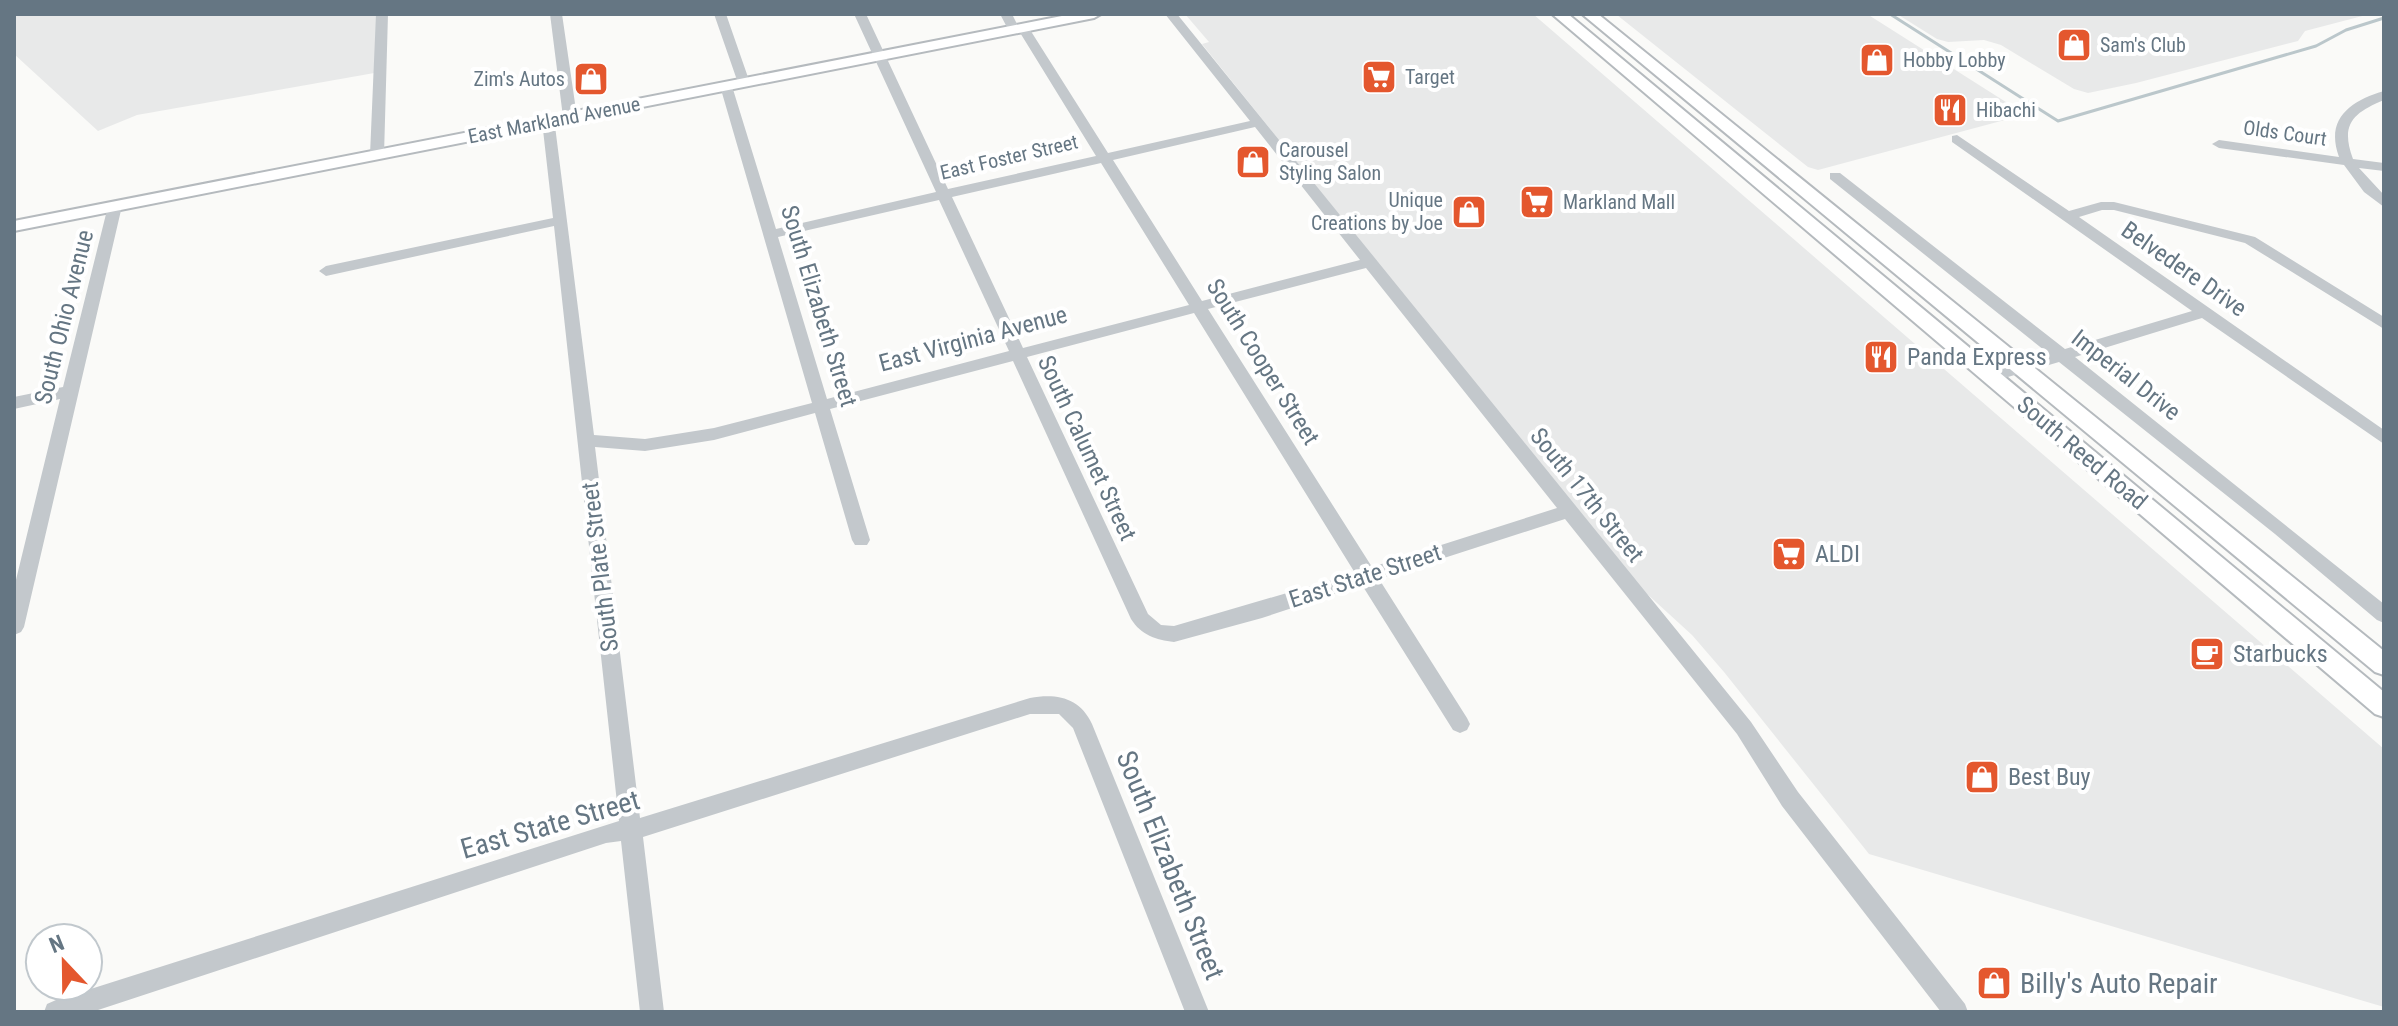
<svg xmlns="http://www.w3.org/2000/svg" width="2398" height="1026" viewBox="0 0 2398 1026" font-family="'Roboto Condensed',sans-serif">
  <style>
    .built { fill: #e8e9e9 }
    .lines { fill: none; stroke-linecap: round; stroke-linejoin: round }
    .stream { stroke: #bbc7cb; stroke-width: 3 }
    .major-casing { stroke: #b5babe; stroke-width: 4 }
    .minor { fill: #c3c8cc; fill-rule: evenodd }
    .major { fill: #fff; fill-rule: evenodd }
    .labels { text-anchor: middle; stroke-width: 8; stroke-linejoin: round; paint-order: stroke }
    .far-poi-label { font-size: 20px; fill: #657683; stroke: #fff; text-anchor: start }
    .far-street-label { font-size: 20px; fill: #657683; stroke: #fff }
    .street-label { font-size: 24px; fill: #657683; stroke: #fff }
    .poi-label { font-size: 24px; fill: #657683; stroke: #fff; text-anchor: start }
    .near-street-label { font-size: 28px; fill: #657683; stroke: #fff }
    .near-poi-label { font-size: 28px; fill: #657683; stroke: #fff; text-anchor: start }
  </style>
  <rect width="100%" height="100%" fill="#fafaf8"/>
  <path class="built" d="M14 14H382L380 72 137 115 98 131 14 54Z
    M1185 14H1533L2384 749V1007L1869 854 1724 672 1692 635 1634 582 1202 44 1209 42Z
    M1867 14 2009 104 2016 117 1818 170 1808 167 1617 15Z
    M1897 14H2370L2305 31 2298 41 2136 83 2088 93 2074 89 2001 45 1984 40 1948 42 1937 39Z"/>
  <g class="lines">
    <path class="stream" d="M1890 14 2058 121 2316 46 2346 30 2384 18"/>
    <g class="major-casing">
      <path id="major" d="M1072 14H1101L1094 18 14 231V221Z
        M1552 14H1568L2384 692V717L2375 714Z
        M1582 14H1598L2384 651V675L2375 672Z"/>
    </g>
    <path class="minor" d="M376 14H388L384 155 377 159 370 155Z
      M550 14H562L577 117 570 121 563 117Z
      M714 14H726L750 83 748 86 738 83Z
      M854 14H866L948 189 1096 156 1019 31 1010 33 1000 14H1012L1018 26 1027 25 1108 153 1250 121 1165 14H1177L1751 722 1798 792 1965 1004 1968 1012H1941L1782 806 1737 734 1565 519 1379 579 1467 718 1470 724 1467 730 1460 733 1453 730 1362 585 1262 618 1174 642C1156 640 1141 635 1131 619L1013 361 830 409 870 540 867 545H855L852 540 815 413 714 440 645 451 595 447 640 818 1030 698C1057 693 1080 698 1092 724L1209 1012H1185L1073 728 1059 714H1030L643 837 664 1012H640L621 841 606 843 92 1012H44L47 1004 56 1000 619 821 554 226 326 276 319 271 326 266 553 218 542 121 554 118 594 435 645 439 714 428 812 403 720 86 726 82 732 86 776 229 936 192ZM1255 127 1360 260 1202 301 1113 160ZM1101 163 1189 305 1023 348 952 197ZM939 200 1009 351 827 399 778 237ZM1366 268 1557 508 1372 567 1208 309ZM1194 313 1355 573 1174 626 1161 625 1148 614 1027 357Z
      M2384 91V100C2353 113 2340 124 2353 159L2384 163V171L2359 168 2384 195V207L2364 192 2344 165 2219 148 2212 144 2219 140 2339 157C2325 119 2350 101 2384 91Z
      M1957 135 2069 211 2101 202H2114L2255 237 2384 317V329L2245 243 2114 210H2102L2079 217 2384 430V444L2202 318 2075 357 2384 604V623L2377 620 2275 534 2059 362 1991 382 1985 381 1983 377 1985 373 2049 354 1830 179V173H1840L2065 349 2192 311 1952 142V136Z
      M115 202 122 206 24 627 21 632 14 635V588L60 399 14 409V397L63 387 108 206Z"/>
    <use href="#major" class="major"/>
  </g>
  <defs>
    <g id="shop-square" transform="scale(1.8)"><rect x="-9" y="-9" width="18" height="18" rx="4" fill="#e4572e" stroke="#fff"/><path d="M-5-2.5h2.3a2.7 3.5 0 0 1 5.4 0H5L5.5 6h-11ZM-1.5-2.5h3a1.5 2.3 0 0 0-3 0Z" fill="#fff"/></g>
    <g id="supermarket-square" transform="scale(1.8)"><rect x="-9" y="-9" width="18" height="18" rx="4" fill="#e4572e" stroke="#fff"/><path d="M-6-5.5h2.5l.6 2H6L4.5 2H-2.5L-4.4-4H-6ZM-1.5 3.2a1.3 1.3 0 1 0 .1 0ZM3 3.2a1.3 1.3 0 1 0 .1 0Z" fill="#fff"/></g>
    <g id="restaurant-square" transform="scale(1.8)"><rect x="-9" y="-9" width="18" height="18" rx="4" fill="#e4572e" stroke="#fff"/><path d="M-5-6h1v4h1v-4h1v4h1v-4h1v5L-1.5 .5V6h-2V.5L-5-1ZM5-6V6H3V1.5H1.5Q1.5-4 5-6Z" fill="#fff"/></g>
    <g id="cafe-square" transform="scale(1.8)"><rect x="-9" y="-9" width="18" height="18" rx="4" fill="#e4572e" stroke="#fff"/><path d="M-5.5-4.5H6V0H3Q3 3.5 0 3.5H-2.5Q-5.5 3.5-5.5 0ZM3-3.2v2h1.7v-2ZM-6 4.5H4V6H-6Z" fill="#fff"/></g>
  </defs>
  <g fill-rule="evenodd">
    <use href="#shop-square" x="2074" y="45"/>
    <use href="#shop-square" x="1877" y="60"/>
    <use href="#supermarket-square" x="1379" y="77"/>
    <use href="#shop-square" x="591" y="79"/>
    <use href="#restaurant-square" x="1950" y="110"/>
    <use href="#shop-square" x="1253" y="162"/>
    <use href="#supermarket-square" x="1537" y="202"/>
    <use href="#shop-square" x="1469" y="212"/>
    <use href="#restaurant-square" x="1881" y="357"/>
    <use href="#supermarket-square" x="1789" y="554"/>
    <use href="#cafe-square" x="2207" y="654"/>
    <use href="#shop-square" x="1982" y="777"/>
    <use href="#shop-square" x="1994" y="983"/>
  </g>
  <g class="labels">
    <g class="far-poi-label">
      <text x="2100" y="52">Sam's Club</text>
      <text x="1903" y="67">Hobby Lobby</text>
      <text x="1405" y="84">Target</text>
      <text x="565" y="86" text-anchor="end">Zim's Autos</text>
      <text x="1976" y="117">Hibachi</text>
      <text x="1279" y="157">Carousel<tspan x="1279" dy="23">Styling Salon</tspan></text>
      <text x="1443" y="207" text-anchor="end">Unique<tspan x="1443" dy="23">Creations by Joe</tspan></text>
      <text x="1563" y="209">Markland Mall</text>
    </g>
    <g class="far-street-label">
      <text transform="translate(554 120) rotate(-11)" y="7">East Markland Avenue</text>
      <text transform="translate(2285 133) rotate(8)" y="7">Olds Court</text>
      <text transform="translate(1009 157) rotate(-13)" y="7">East Foster Street</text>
    </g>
    <g class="street-label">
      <text transform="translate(2184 269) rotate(35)" y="8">Belvedere Drive</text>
      <text transform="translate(819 306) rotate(73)" y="8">South Elizabeth Street</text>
      <text transform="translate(64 317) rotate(-76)" y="8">South Ohio Avenue</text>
      <text transform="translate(973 339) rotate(-15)" y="8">East Virginia Avenue</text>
      <text transform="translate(1263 362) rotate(58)" y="8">South Cooper Street</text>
      <text transform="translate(2126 375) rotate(38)" y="8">Imperial Drive</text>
      <text transform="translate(1087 448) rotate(65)" y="8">South Calumet Street</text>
      <text transform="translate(2082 453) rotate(40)" y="8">South Reed Road</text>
      <text transform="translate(1587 495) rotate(51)" y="8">South 17th Street</text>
      <text transform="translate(600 567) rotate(-97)" y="8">South Plate Street</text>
      <text transform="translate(1365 576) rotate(-18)" y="8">East State Street</text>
    </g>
    <g class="poi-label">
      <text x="1907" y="365">Panda Express</text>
      <text x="1815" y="562">ALDI</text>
      <text x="2233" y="662">Starbucks</text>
      <text x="2008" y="785">Best Buy</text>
    </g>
    <g class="near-street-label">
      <text transform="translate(550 824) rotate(-16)" y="10">East State Street</text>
      <text transform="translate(1171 865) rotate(68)" y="10">South Elizabeth Street</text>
    </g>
    <g class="near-poi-label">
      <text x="2020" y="993">Billy's Auto Repair</text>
    </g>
  </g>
  <rect width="2398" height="1026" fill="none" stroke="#657683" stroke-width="32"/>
  <g transform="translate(64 962) rotate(338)"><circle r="38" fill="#ffffff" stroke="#c1c8cd" stroke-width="2"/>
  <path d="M0-6L14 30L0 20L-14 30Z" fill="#e4572e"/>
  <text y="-12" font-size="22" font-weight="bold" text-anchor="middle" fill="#657683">N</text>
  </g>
</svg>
